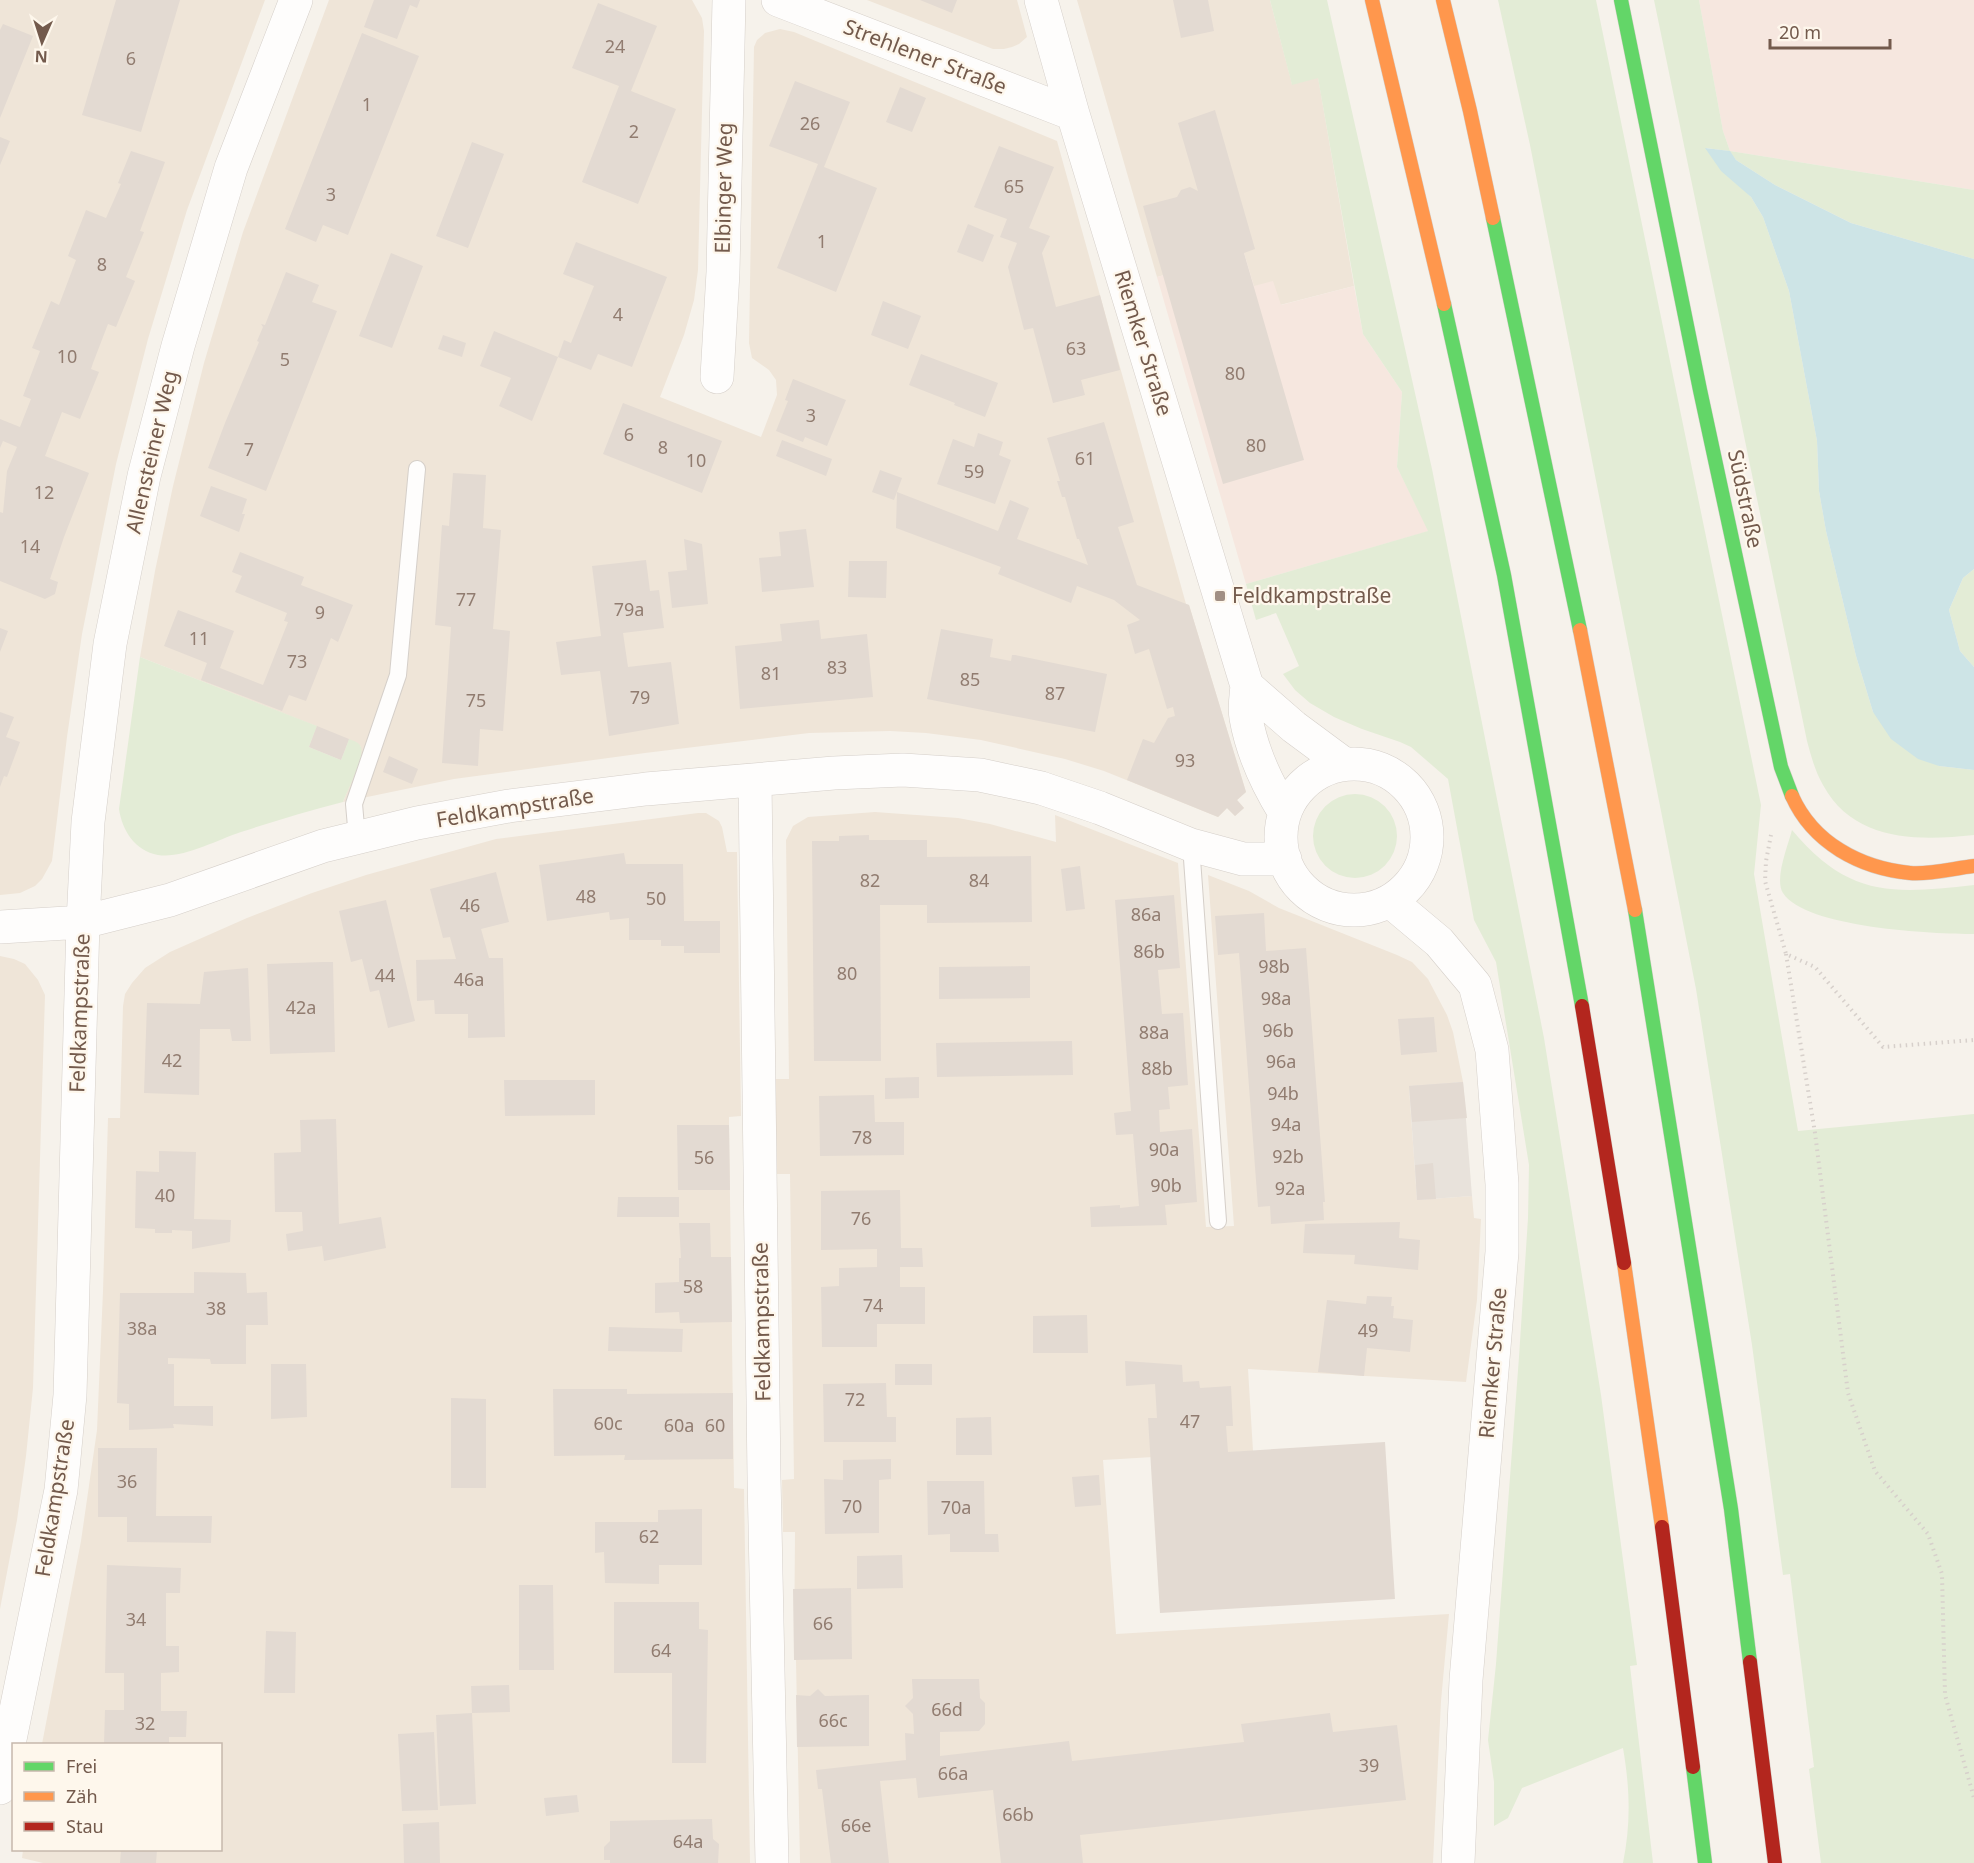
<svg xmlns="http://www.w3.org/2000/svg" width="1974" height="1863" viewBox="0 0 1974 1863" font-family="'Noto Sans',sans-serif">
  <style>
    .residential { fill: #efe5d8 }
    .commercial { fill: #f6e7df }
    .industrial { fill: #e8e2db }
    .green { fill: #e3ecd6 }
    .water { fill: #cde4e6 }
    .building { fill: #e3dad2 }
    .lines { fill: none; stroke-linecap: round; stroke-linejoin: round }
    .lane-casing { stroke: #d5cfc9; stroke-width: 18 }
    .street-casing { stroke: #d5cfc9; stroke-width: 34 }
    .fast-casing { stroke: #d5cec8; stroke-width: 15 }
    .slow-casing { stroke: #d5cec8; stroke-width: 15 }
    .jam-casing { stroke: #d5cec8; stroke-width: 15 }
    .path { stroke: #d7d0cb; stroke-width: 4; stroke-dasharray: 1.5 4.5; stroke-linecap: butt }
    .lane { stroke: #fefdfc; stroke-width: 16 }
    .street { stroke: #fefdfc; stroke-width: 33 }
    .fast { stroke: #63d668; stroke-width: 14 }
    .slow { stroke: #ff974d; stroke-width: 14 }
    .jam { stroke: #b3261e; stroke-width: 14 }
    .poi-dot { fill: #a18f84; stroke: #fef7ec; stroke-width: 2 }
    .labels { text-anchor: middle; stroke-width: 4.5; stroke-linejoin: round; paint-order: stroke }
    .number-label { font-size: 18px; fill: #917c70 }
    .street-label { font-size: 21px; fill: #735a4c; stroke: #fef7ec }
    .poi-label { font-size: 21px; fill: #735a4c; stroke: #fef7ec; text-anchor: start }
  </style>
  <rect width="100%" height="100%" fill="#f6f2eb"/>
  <path class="residential" d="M0 0H265L187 210 148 339 116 464 82 634 67 737 52 861 42 879 35 886 20 893 0 895Z
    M329 0H692L702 18 704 31 698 270 694 300 684 335 660 397 761 437 777 395 776 380 769 370 752 358 749 343 754 47 757 40 765 33 780 29 794 32 1057 141 1186 604 1189 605 1246 792 1237 800 1244 808 1235 816 1227 808 1218 817 1104 771 1065 759 981 740 926 733 890 731 809 733 645 753 454 779 343 802 361 756V747L357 743 349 740 341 760 309 747 316 726 140 657 155 571 173 486 204 363 243 232Z
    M867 0H1017L1027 37 1019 44 1012 47 1004 49H993Z
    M1077 0H1270L1292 84 1318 77 1354 286 1280 305 1254 287 1244 253 1157 277Z
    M875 812 958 818 990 824 1056 842 1055 815 1178 863 1206 1227 1234 1226 1208 875 1249 891 1279 908 1397 955 1412 962 1428 979 1447 1015 1453 1032 1463 1082 1409 1087 1417 1200 1472 1196 1474 1218 1481 1219 1477 1300 1466 1382 1248 1369 1253 1451 1103 1460 1116 1634 1449 1614 1441 1701 1433 1863H800L796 1660H794L795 1532H783L782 1480 794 1479 790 1174H777L775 1079H789L786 840 793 826 808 817Z
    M698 813H706L719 821 722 827 727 852H737L741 1116 729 1117V1125L734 1488 744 1489 750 1863H43L22 1858 23 1850H220V1744H42L81 1541 97 1430 103 1291 108 1118H120L123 1006 125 994 132 983 145 968 170 952 247 918 312 893 366 875 496 839Z
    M0 956 14 959 25 964 38 980 45 995 33 1388 26 1456 17 1520 0 1609Z"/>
  <path class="commercial" d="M1699 0H1974V190L1730 151 1723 131Z
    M1244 253 1254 286 1273 281 1281 305 1354 286 1363 334 1402 392 1397 467 1429 531 1246 584 1157 277Z"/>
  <path class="industrial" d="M1463 1082 1472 1196 1417 1200 1409 1086Z"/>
  <path class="green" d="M1270 0H1327L1432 469 1544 1038 1601 1395 1637 1665 1630 1666 1653 1863H1623C1631 1823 1630 1789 1623 1748L1522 1788 1508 1818 1494 1826V1782L1488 1740 1496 1664 1519 1357 1528 1218 1529 1165 1496 962 1474 920 1448 779 1411 747 1400 742 1362 729 1334 717 1310 703 1295 690 1283 674 1299 666 1276 613 1256 620 1246 584 1428 531 1397 467 1402 392 1363 334 1318 78 1292 85Z
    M1498 0H1596L1761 805 1754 874 1798 1131 1974 1114V1863H1821L1809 1769 1814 1767 1790 1574 1783 1575 1752 1345 1696 989 1530 145Z
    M1654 0H1699L1723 131 1730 151 1974 190V259L1851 223 1775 185 1736 160 1729 151 1706 148 1751 197 1763 217 1789 291 1817 441 1819 491 1826 531 1856 656 1873 712 1939 766 1974 770V835C1918 841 1854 842 1823 785 1815 771 1811 756 1807 741Z
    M1974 569V667L1960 651 1949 610 1963 578Z
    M140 657 317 726 309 747 341 760 349 739C354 741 359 742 361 747 365 757 347 791 343 802 308 811 275 821 241 832 217 840 182 859 158 855 135 851 122 830 119 809Z
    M1313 836a42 42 0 1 1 84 0a42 42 0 1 1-84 0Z
    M1792 830C1849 898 1893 894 1974 885V934C1934 934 1805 928 1783 893 1774 879 1788 846 1792 830Z"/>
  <path class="water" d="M1705 148 1730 151 1736 160 1775 185 1851 223 1974 259V569L1963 578 1949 610 1960 651 1974 667V770L1939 766 1918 759 1891 739 1873 712 1856 656 1826 531 1819 491 1817 441 1789 291 1763 217 1751 197 1721 171Z"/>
  <path class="building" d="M116 0H180L141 132 82 115Z
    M374 0H420L417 8 410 5 397 39 364 27Z
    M920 0H957L952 13Z
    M1173 0H1208L1214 31 1181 38Z
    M598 3 657 26 631 91 676 109 638 204 582 182 619 86 572 68Z
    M3 24 33 36 0 118V30Z
    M362 33 419 56 348 235 323 225 316 242 285 229Z
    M795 81 850 102 824 167 877 188 836 292 777 268 818 164 769 146Z
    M900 87 926 98 912 132 886 122Z
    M1215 110 1255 249 1244 253 1304 460 1223 484 1143 206 1177 197 1181 190 1190 187 1198 191 1178 123Z
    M0 137 10 141 0 165Z
    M472 142 504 154 468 248 436 236Z
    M999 146 1054 167 1029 228 1050 236 1042 253 1056 307 1100 295 1120 370 1081 380 1085 395 1053 403 1033 328 1024 330 1008 267 1017 243 1000 237 1007 219 974 207Z
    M131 151 165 162 140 231 144 232 126 277 135 281 116 327 108 324 93 363 91 369 99 372 80 419 62 412 45 456 89 473 64 537 50 579 58 582 55 594 45 599 0 581V512L3 513 7 471 17 447 3 441 0 448V419L20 427 31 399 23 396 40 351 32 348 51 301 59 305 76 260 68 256 86 210 106 218 121 184 118 183Z
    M968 224 994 235 983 262 957 252Z
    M576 242 667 277 632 367 598 354 591 370 558 357 564 340 571 343 594 286 563 274Z
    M391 253 423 266 392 348 359 336Z
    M286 272 319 285 312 302 337 311 266 491 208 468 225 423 259 342 257 341 263 327 261 324 265 325Z
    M883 301 921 316 908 349 871 335Z
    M494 331 558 357 532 421 499 406 511 378 480 366Z
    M443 335 466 343 462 357 438 349Z
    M921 354 998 383 985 417 954 405 955 403 909 385Z
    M793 379 846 400 827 446 805 437 803 442 776 431 788 401 785 400Z
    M623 403 722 441 702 493 603 454Z
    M1104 422 1134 522 1118 527 1137 585 1189 605 1246 792 1237 800 1244 808 1235 816 1227 808 1218 817 1127 780 1143 739 1154 743 1168 718 1175 716 1173 707 1167 709 1149 649 1135 654 1127 625 1140 620 1114 600 1077 586 1071 603 998 574 1001 567 896 528 897 492 998 531 1010 500 1029 508 1017 539 1088 565 1079 539H1077L1065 497H1062L1057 481H1060L1047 438Z
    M978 433 1003 442 999 455 1011 460 995 504 937 484 953 439 974 447Z
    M782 440 832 459 826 476 776 456Z
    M880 470 902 478 894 500 872 492Z
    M453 473 486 475 483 528 501 530 493 629 510 631 503 731 480 729 478 766 442 763 451 627 435 625 442 525 449 526Z
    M211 486 247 499 242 514H245L239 532 200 516Z
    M806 529 814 587 762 592 759 558 781 556 779 532Z
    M684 539 702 544 708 604 672 608 668 572 687 570Z
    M240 552 304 577 301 585 353 605 338 642 331 638 306 701 289 695 282 711 201 680 207 663 164 646 178 610 234 631 220 668 263 685 288 622 284 621 287 613 235 592 242 576 232 572Z
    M646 560 650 591 659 590 664 628 623 633 628 667 671 662 679 724 609 736 600 671 561 675 556 642 601 636 592 566Z
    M849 561H887L886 598 848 597Z
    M819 620 821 639 867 634 873 697 740 709 735 646 782 641 780 624Z
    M0 628 8 631 0 652Z
    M941 629 993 639 990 657 1011 661 1012 655H1015L1107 674 1095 732 927 699Z
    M0 712 14 717 6 737 20 742 7 777 4 776 0 787Z
    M317 726 349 739 341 760 309 747Z
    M389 756 418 769 412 784 383 772Z
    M869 835V840H927V857L1031 856 1032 922 927 923V905H880L881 1061H814L812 841H839V836Z
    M624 853 626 864H683L684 921H720V953H684V946H661V940H629V918L610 920 609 912 547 921 539 865Z
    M1080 866 1085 909 1066 911 1061 869Z
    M496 872 509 922 481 929 489 958H503L505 1037 468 1038V1014H435L434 1000 417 1001 416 960 456 959 450 937 443 938 430 889Z
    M1174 895 1180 968 1158 970 1162 1014 1183 1013 1188 1085 1168 1087 1170 1109 1159 1110 1160 1132 1192 1129 1197 1202 1165 1205 1167 1225 1091 1227 1090 1207 1120 1205V1208L1139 1206 1133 1134 1116 1135 1114 1113 1131 1111 1115 900Z
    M386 900 415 1021 388 1028 379 990 370 992 362 959 351 962 339 911Z
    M1264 913 1266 951 1306 948 1325 1202H1323L1324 1220 1271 1224 1270 1206 1258 1207 1239 953 1218 955 1215 916Z
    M323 962H333L335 1052 270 1054 267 964Z
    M1030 966V998L939 999V967Z
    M248 968 251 1041H232L230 1029H200L199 1095 144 1093 147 1003 200 1004 204 972Z
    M1434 1017 1437 1052 1401 1055 1398 1019Z
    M1072 1041 1073 1075 937 1077 936 1043Z
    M919 1077V1098L885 1099V1078Z
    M504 1080H595V1115L505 1116Z
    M1463 1082 1467 1118 1412 1122 1409 1086Z
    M874 1095 875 1122H904V1155L820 1156 819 1096Z
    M336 1119 339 1224 381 1217 386 1248 324 1261 322 1246 288 1251 286 1234 303 1231 302 1212H275L274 1153 301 1152 300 1120Z
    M677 1125H729L730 1190H678Z
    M159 1151 196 1152 194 1219 231 1220 230 1242 192 1249V1231L172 1230V1233H155V1229L135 1228 136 1171 159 1172Z
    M1433 1163 1436 1199 1417 1200 1415 1165Z
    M900 1190 901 1248H922L923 1267H900V1287H925V1324H877V1347H822L821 1287 839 1286V1268L877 1267V1249L821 1250V1191Z
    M618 1197H679V1217H617Z
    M1400 1222 1399 1238 1420 1240 1418 1270 1354 1264 1355 1255 1303 1253 1305 1224Z
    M679 1223H710L711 1257H731L732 1322 680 1323 679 1312 655 1313V1283L679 1282V1258H681Z
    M194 1272 246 1273 247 1293 267 1292 268 1325H246V1364H211L210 1359 168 1358V1364H174V1406H213V1426L173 1424 174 1428 129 1430V1404L117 1403 120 1293H194Z
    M1367 1296 1392 1297 1391 1306H1394L1393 1318 1413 1320 1410 1352 1367 1348 1364 1376 1318 1372 1327 1300 1366 1304Z
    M1087 1315 1088 1353H1033V1316Z
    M609 1327 683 1329 682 1352 608 1351Z
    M1125 1361 1182 1365 1183 1382 1199 1381 1200 1388 1231 1386 1233 1426H1226L1228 1452 1385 1442 1395 1599 1160 1613 1148 1418H1157L1155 1384 1126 1386Z
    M271 1364H306L307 1417 271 1419Z
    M895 1364H932V1385H895Z
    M886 1383 887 1417H896V1442H824L823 1384Z
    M553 1389H627V1394L733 1393V1459L624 1460 625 1455 554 1456Z
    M451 1398 486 1399V1488H451Z
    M991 1417 992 1455H956V1418Z
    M98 1448H157L156 1516H212L211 1543 127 1542V1517H98Z
    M891 1459V1479L879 1480V1533L825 1534 824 1479 843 1480V1460Z
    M1099 1475 1101 1505 1075 1507 1072 1477Z
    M927 1481H984L985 1534H998L999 1552H950V1534L928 1535Z
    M702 1509V1565H659V1584L605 1583 604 1552 595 1553V1522H658V1510Z
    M902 1555 903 1588 857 1589V1556Z
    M107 1565 181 1568 180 1593H166V1646H179V1672L161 1673V1711H187L186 1737H169V1744H104L105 1710H124V1673H105Z
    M519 1585H553L554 1670H519Z
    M851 1588 852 1659 794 1660 793 1589Z
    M614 1602H699V1629L708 1630 706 1763H672V1673H614Z
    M266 1631 296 1632 295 1693H264Z
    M912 1679H979L980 1698 985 1703V1724L979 1731 940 1732V1756L1069 1741 1072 1761 1244 1742 1241 1724 1330 1713 1333 1732 1397 1725 1406 1800 1080 1835 1083 1863H1001L993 1790 918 1798 916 1778 880 1781 889 1863H831L822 1789H818L816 1770 906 1760 905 1733 914 1734 913 1714 905 1706 913 1698Z
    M509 1685 510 1712 472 1713 471 1686Z
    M818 1689 825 1696 869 1695V1746L797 1747 796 1695 810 1696Z
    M472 1713 476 1804 440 1806 436 1715Z
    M434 1732 438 1810 402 1811 398 1734Z
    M577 1795 579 1812 546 1816 544 1798Z
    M712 1819 713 1839 719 1844 718 1863H610V1860H604V1847L610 1841V1821Z
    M439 1822 440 1863H404L403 1824Z
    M121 1850H157L156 1863H120Z"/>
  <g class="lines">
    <g class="lane-casing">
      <path id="lane" d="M357 838 354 804 398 675 417 469
        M1191 845 1218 1221"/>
    </g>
    <g class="street-casing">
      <path id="street" d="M778 0 1073 114
        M1041 0 1073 114 1247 686C1246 696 1244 708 1246 718 1252 752 1267 784 1285 813
        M717 377 723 272 729 0
        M1247 686 1294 727 1344 764
        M1281 837a73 73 0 1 1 146 0a73 73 0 1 1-146 0Z
        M755 780 764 1477 772 1863
        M1390 901 1439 942 1475 985 1492 1050 1502 1184V1252L1466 1680 1458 1863
        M0 927 83 922 170 900 323 846 417 823 509 806 646 789 834 773 903 770 980 775 1041 788 1100 808 1191 845 1243 859H1285
        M0 1788 61 1490 70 1395 83 922 88 822 110 644 144 476 178 346 231 168 296 0"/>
    </g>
    <g class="fast-casing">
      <path id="fast" d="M1621 0 1700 390 1781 767 1792 796
        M1493 218 1580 630
        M1444 304 1504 575 1582 1006
        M1635 910 1731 1509 1750 1662
        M1693 1767 1705 1863"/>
    </g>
    <g class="slow-casing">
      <path id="slow" d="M1372 0 1444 304
        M1443 0 1470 111 1493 218
        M1580 630 1635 910
        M1792 796C1813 843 1860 868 1910 873 1929 875 1955 868 1974 866
        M1624 1263 1662 1527"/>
    </g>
    <g class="jam-casing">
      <path id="jam" d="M1582 1006 1624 1263
        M1662 1527 1693 1767
        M1750 1662 1775 1863"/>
    </g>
    <path class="path" d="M1771 835 1766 861 1765 881 1786 954 1815 967 1883 1047 1974 1040
      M1786 954 1815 1133 1848 1393 1875 1471 1928 1534 1942 1574 1945 1695 1974 1798"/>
    <use href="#lane" class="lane"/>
    <use href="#street" class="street"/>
    <use href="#fast" class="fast"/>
    <use href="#slow" class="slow"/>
    <use href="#jam" class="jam"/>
  </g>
  <rect class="poi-dot" x="1214" y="590" width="12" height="12" rx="3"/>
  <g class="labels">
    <g class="number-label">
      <text x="615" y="53">24</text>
      <text x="131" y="65">6</text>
      <text x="367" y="111">1</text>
      <text x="810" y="130">26</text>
      <text x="634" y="138">2</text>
      <text x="1014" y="193">65</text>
      <text x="331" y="201">3</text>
      <text x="822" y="248">1</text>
      <text x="102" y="271">8</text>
      <text x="618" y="321">4</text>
      <text x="1076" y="355">63</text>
      <text x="67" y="363">10</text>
      <text x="285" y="366">5</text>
      <text x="1235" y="380">80</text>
      <text x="811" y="422">3</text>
      <text x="629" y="441">6</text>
      <text x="1256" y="452">80</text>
      <text x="663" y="454">8</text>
      <text x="249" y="456">7</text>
      <text x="1085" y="465">61</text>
      <text x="696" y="467">10</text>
      <text x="974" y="478">59</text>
      <text x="44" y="499">12</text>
      <text x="30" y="553">14</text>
      <text x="466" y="606">77</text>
      <text x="629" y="616">79a</text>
      <text x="320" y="619">9</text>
      <text x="199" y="645">11</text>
      <text x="297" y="668">73</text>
      <text x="837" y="674">83</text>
      <text x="771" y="680">81</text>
      <text x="970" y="686">85</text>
      <text x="1055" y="700">87</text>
      <text x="640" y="704">79</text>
      <text x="476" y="707">75</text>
      <text x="1185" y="767">93</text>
      <text x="870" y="887">82</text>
      <text x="979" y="887">84</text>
      <text x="586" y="903">48</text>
      <text x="656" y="905">50</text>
      <text x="470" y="912">46</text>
      <text x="1146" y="921">86a</text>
      <text x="1149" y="958">86b</text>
      <text x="1274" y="973">98b</text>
      <text x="847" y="980">80</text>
      <text x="385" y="982">44</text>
      <text x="469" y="986">46a</text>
      <text x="1276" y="1005">98a</text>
      <text x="301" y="1014">42a</text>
      <text x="1278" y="1037">96b</text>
      <text x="1154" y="1039">88a</text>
      <text x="172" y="1067">42</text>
      <text x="1281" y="1068">96a</text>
      <text x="1157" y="1075">88b</text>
      <text x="1283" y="1100">94b</text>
      <text x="1286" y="1131">94a</text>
      <text x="862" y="1144">78</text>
      <text x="1164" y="1156">90a</text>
      <text x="1288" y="1163">92b</text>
      <text x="704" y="1164">56</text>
      <text x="1166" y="1192">90b</text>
      <text x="1290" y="1195">92a</text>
      <text x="165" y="1202">40</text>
      <text x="861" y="1225">76</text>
      <text x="693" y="1293">58</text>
      <text x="873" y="1312">74</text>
      <text x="216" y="1315">38</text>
      <text x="142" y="1335">38a</text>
      <text x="1368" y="1337">49</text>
      <text x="855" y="1406">72</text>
      <text x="1190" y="1428">47</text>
      <text x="608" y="1430">60c</text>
      <text x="679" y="1432">60a</text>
      <text x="715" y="1432">60</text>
      <text x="127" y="1488">36</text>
      <text x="852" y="1513">70</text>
      <text x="956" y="1514">70a</text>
      <text x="649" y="1543">62</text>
      <text x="136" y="1626">34</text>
      <text x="823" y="1630">66</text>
      <text x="661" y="1657">64</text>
      <text x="947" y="1716">66d</text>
      <text x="833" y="1727">66c</text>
      <text x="145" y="1730">32</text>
      <text x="1369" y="1772">39</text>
      <text x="953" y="1780">66a</text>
      <text x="1018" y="1821">66b</text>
      <text x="856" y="1832">66e</text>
      <text x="688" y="1848">64a</text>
    </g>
    <g class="street-label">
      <text transform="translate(925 57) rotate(21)" y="7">Strehlener Straße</text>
      <text transform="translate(724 188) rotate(-89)" y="7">Elbinger Weg</text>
      <text transform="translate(1143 343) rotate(73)" y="7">Riemker Straße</text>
      <text transform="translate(152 452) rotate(-77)" y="7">Allensteiner Weg</text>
      <text transform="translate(1745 499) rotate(78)" y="7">Südstraße</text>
      <text transform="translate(515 808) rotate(-9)" y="7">Feldkampstraße</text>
      <text transform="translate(80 1013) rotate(-88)" y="7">Feldkampstraße</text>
      <text transform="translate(762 1322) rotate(-91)" y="7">Feldkampstraße</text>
      <text transform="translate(1493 1363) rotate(-85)" y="7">Riemker Straße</text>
      <text transform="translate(55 1498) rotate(-81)" y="7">Feldkampstraße</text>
    </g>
    <g class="poi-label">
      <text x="1232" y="603">Feldkampstraße</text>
    </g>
  </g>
  <rect x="12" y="1743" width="210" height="108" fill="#fef7ec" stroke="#c6b8ac" stroke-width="1.5"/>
  <rect x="24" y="1762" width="30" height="9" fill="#63d668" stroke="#c6b8ac" stroke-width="1.5"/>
  <text x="66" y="1773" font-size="18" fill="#735a4c">Frei</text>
  <rect x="24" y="1792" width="30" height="9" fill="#ff974d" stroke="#c6b8ac" stroke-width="1.5"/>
  <text x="66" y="1803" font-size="18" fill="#735a4c">Zäh</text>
  <rect x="24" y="1822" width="30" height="9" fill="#b3261e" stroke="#c6b8ac" stroke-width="1.5"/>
  <text x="66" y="1833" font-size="18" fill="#735a4c">Stau</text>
  <g transform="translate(42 42) rotate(183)" stroke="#fef7ec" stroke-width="4.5" paint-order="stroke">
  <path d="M0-4.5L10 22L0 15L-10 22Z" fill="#735a4c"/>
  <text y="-9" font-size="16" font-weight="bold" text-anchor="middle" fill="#735a4c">N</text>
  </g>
  <path d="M1770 39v9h120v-9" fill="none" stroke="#735a4c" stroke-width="3"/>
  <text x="1779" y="39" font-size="18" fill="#735a4c" stroke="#fef7ec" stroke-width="4.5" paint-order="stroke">20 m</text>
</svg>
